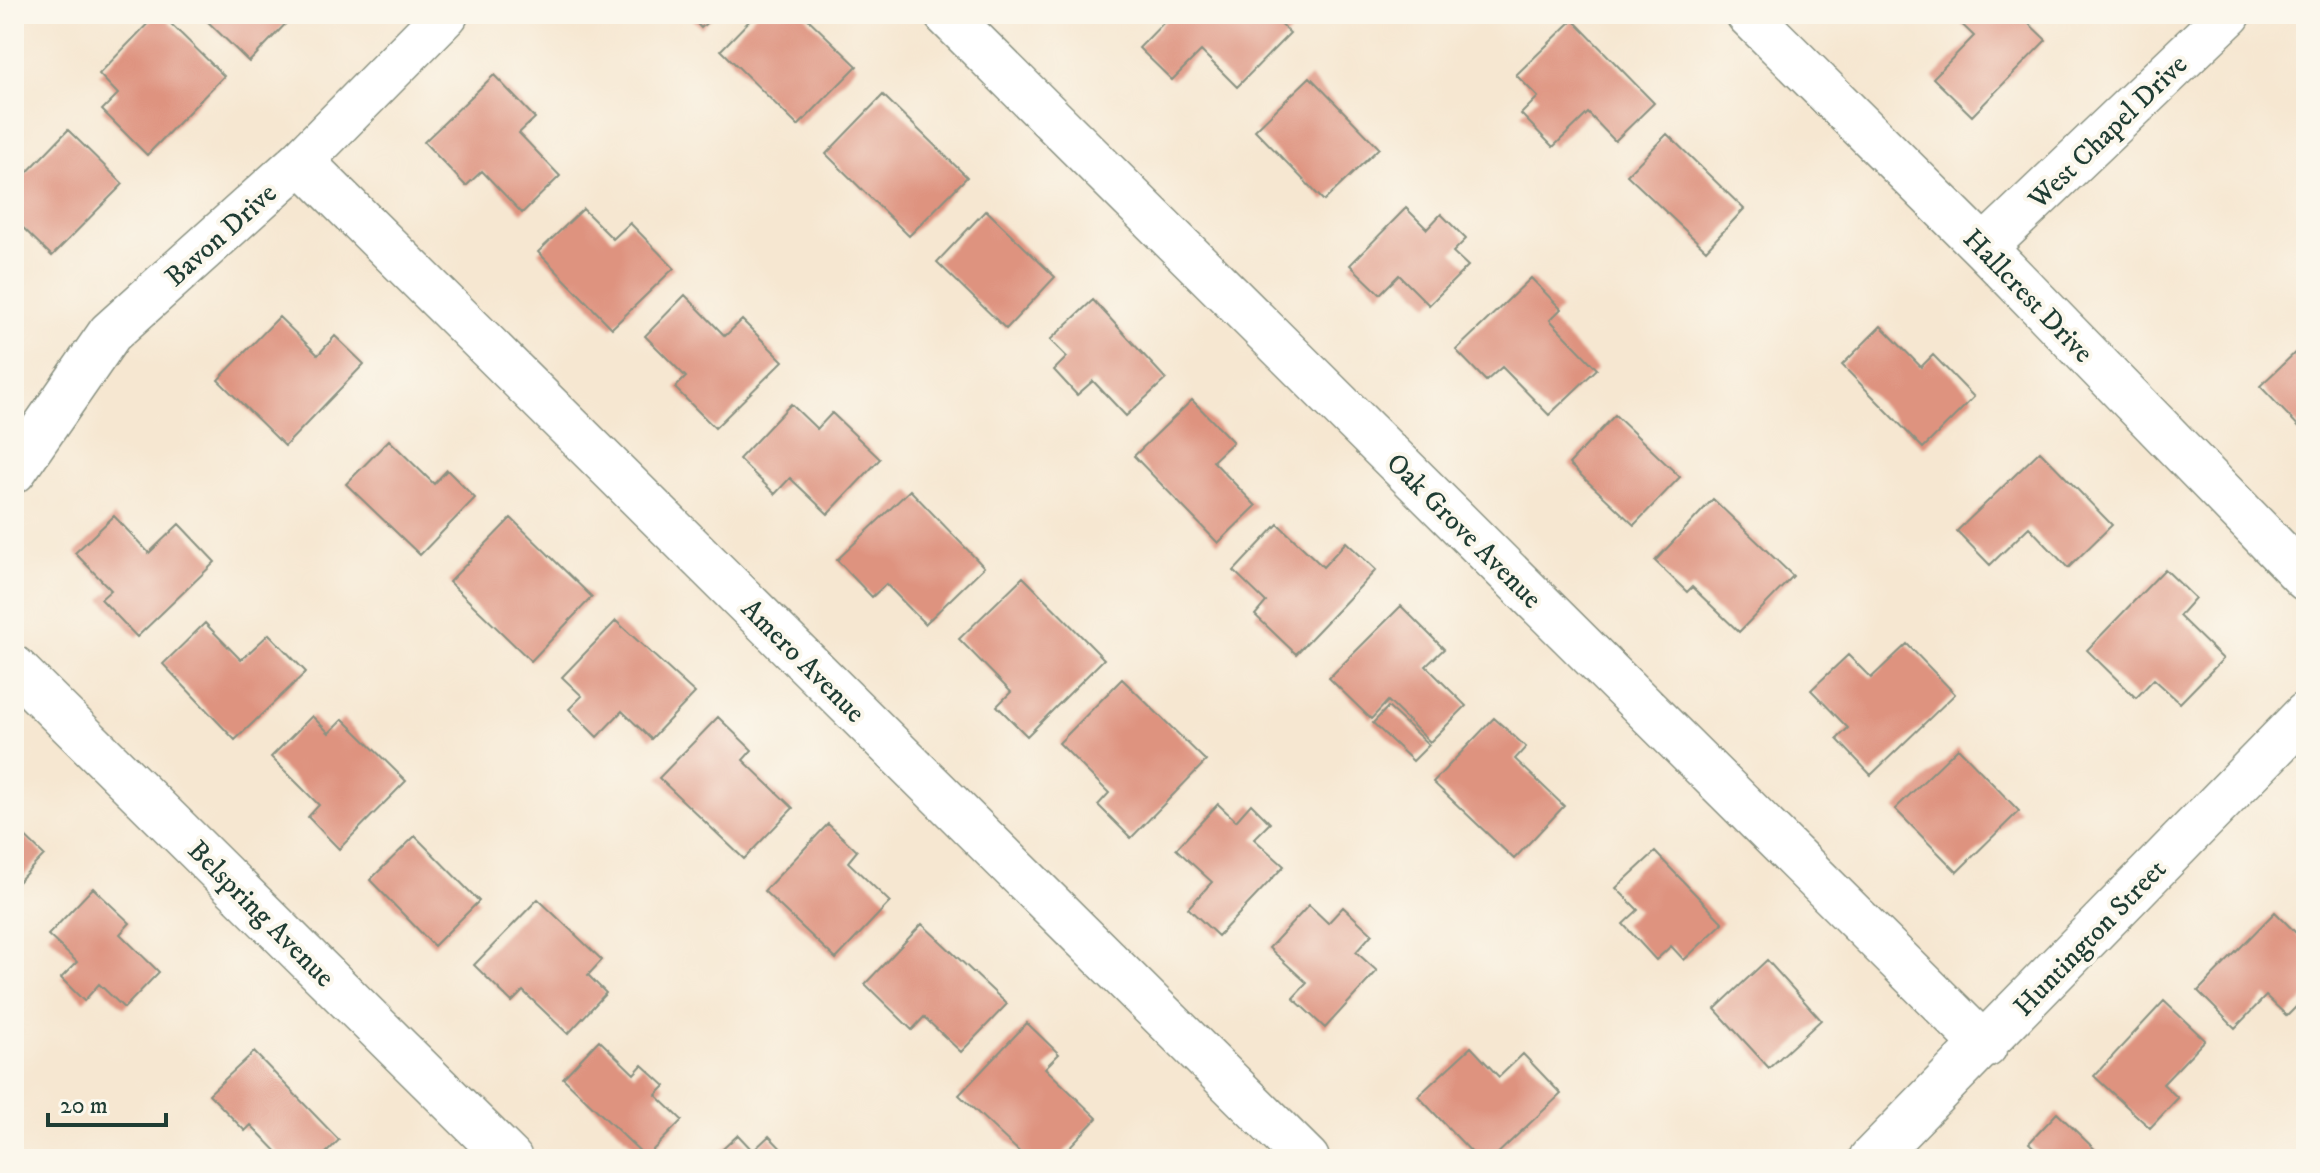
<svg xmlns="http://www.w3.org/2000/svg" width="2320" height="1173" viewBox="0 0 2320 1173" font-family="'IM FELL DW Pica',serif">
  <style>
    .building { fill: #de937f }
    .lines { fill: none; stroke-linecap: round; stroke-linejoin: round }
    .minor-casing { stroke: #8a9282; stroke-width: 47 }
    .minor { stroke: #fff; stroke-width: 44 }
    .labels { text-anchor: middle; stroke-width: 8; stroke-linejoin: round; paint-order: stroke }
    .street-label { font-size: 28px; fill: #1f3d34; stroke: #fbf7ec }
  </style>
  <rect width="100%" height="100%" fill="#fbf7ec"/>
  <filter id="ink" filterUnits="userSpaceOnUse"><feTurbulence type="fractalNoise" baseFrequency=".0125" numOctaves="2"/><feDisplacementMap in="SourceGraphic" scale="16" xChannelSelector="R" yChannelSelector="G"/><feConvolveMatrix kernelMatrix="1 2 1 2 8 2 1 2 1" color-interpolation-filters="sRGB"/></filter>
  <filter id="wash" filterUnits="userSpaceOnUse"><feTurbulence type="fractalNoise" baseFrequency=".006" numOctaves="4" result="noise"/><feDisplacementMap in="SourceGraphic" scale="32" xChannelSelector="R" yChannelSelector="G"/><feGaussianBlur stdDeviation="1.8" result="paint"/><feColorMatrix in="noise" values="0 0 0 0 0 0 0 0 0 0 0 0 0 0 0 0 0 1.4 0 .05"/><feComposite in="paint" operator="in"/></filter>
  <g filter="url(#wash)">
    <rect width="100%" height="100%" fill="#f6e7d1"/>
    <g id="blocks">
      <path class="building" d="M157 14H161L224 76 147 155 102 110 118 94 99 74Z
        M200 14H295L249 62Z
        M688 14H716L701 28Z
        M756 14H803L857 66 798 126 721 50Z
        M1172 14H1270L1290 33 1237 87 1201 51 1172 80 1139 48Z
        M1951 14H2019L2046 40 1972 116 1933 78 1974 36Z
        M1573 20 1654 103 1615 141 1588 113 1553 147 1521 114 1538 97 1516 75Z
        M494 75 535 118 519 133 560 176 522 213 482 171 466 186 424 142Z
        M1310 77 1379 148 1324 201 1255 130Z
        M883 95 967 177 909 236 826 154Z
        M68 130 123 184 52 256 14 219V186Z
        M1667 134 1744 209 1706 250 1627 175Z
        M1406 208 1427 229 1441 214 1466 239 1453 252 1468 266 1429 305 1399 275 1380 294 1350 265Z
        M583 209 613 239 630 223 674 268 612 328 538 252Z
        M986 210 1055 277 1006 329 937 262Z
        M1531 278 1561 309 1550 320 1597 369 1549 415 1502 367 1486 381 1456 350Z
        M685 295 725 336 742 320 783 361 715 428 675 388 686 377 645 336Z
        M1093 300 1166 379 1126 416 1093 381 1077 395 1054 370 1067 357 1050 340Z
        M279 317 318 355 335 336 364 364 285 446 218 380Z
        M1881 326 1921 367 1933 355 1974 397 1923 448 1842 365Z
        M2300 348 2306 354V434L2260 386Z
        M1192 400 1233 442 1213 461 1256 506 1218 543 1134 456Z
        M791 404 817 429 832 413 880 459 828 514 790 478 775 494 739 459Z
        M1615 415 1680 477 1634 525 1569 464Z
        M389 440 434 484 447 470 475 498 420 555 346 484Z
        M2040 451 2112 525 2068 568 2029 527 1990 565 1957 531Z
        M910 490 984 567 925 624 886 584 872 597 837 560Z
        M1713 499 1793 576 1739 632 1692 587 1687 592 1655 561Z
        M114 516 149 553 179 524 215 562 137 637 101 599 111 590 75 553Z
        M511 518 592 597 531 661 449 582Z
        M1278 524 1323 567 1346 542 1376 570 1296 654 1255 615 1266 602 1234 571Z
        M2165 569 2195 598 2179 616 2223 659 2180 703 2154 679 2136 698 2087 650Z
        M1023 577 1104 659 1027 736 997 706 1011 692 959 639Z
        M1401 606 1444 649 1426 666 1466 706 1430 742 1388 701 1371 719 1329 678Z
        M616 621 695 693 651 739 622 711 597 737 569 709 582 696 562 677Z
        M205 623 241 660 269 634 306 672 235 740 163 664Z
        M1907 644 1955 694 1871 775 1837 739 1848 728 1811 690 1848 655 1871 678Z
        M1122 679 1206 761 1131 838 1098 805 1109 793 1059 743Z
        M1388 707 1429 745 1413 761 1373 723Z
        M312 716 329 733 343 719 406 781 339 849 308 817 319 805 271 757Z
        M718 717 752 750 743 760 793 808 744 859 659 778Z
        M1494 718 1526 747 1515 759 1564 806 1514 859 1433 782Z
        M1958 748 2019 811 1957 872 1895 809Z
        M1218 804 1236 821 1251 804 1270 823 1254 839 1284 866 1218 936 1188 908 1212 882 1176 849Z
        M828 824 857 851 848 862 890 902 836 959 764 891Z
        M14 826 44 855 14 886Z
        M415 836 479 901 434 946 370 880Z
        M1655 852 1723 923 1684 960 1671 946 1656 960 1623 924 1638 910 1616 888Z
        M93 888 130 923 120 934 159 972 124 1008 99 984 84 1001 61 978 77 962 48 935Z
        M538 899 602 960 588 975 606 993 568 1034 523 991 512 1002 474 965Z
        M1309 905 1328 923 1343 907 1372 934 1356 952 1377 971 1325 1028 1293 998 1307 983 1269 948Z
        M2275 912 2306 943V997L2287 1016 2266 996 2235 1028 2198 991Z
        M922 924 1007 1004 961 1052 924 1017 912 1030 865 984Z
        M1767 960 1821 1020 1769 1068 1715 1009Z
        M2164 1001 2205 1040 2163 1084 2178 1098 2150 1128 2094 1076Z
        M1027 1023 1059 1054 1045 1068 1097 1118 1058 1159H1027L959 1095Z
        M599 1040 634 1074 642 1065 665 1086 656 1095 682 1120 646 1157 563 1078Z
        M1471 1047 1499 1077 1523 1054 1561 1094 1492 1159H1478L1418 1096Z
        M254 1052 339 1140 320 1159H284L251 1125 245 1131 209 1094Z
        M2057 1113 2105 1159H2045L2029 1143Z
        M738 1135 753 1151 769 1136 791 1159H712Z"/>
    </g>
  </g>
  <g filter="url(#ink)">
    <use href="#blocks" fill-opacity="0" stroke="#8a9282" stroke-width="2"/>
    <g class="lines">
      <g class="minor-casing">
        <path id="minor" d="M946 14 1985 1046
          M1748 14 1984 248 2306 579
          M301 161 1307 1159
          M1984 248 2229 14
          M14 471 110 333 301 161 446 14
          M14 668 510 1159
          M1871 1159 2306 714"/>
      </g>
      <use href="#minor" class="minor"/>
    </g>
  </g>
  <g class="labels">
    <g class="street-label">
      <text transform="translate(2107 131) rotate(-44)" y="10">West Chapel Drive</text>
      <text transform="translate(220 234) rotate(-42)" y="10">Bavon Drive</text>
      <text transform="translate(2029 295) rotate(46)" y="10">Hallcrest Drive</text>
      <text transform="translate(1465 530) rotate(45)" y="10">Oak Grove Avenue</text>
      <text transform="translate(804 660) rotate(45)" y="10">Amero Avenue</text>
      <text transform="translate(262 913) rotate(45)" y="10">Belspring Avenue</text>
      <text transform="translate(2089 937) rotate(-46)" y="10">Huntington Street</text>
    </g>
  </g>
  <rect width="2320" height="1173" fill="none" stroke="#fbf7ec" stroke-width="48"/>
  <path d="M48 1113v12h118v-12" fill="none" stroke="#1f3d34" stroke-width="4"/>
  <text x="60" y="1113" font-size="24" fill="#1f3d34" stroke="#fbf7ec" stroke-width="6" paint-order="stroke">20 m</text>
</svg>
